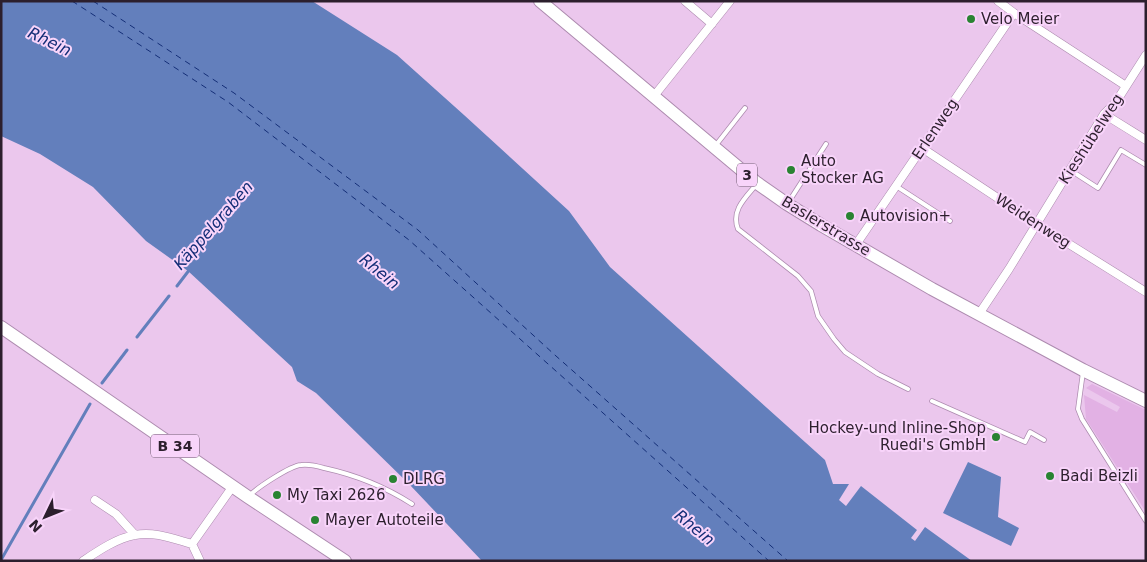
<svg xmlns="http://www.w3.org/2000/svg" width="1147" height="562" viewBox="0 0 1147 562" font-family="'DejaVu Sans',sans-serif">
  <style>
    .green { fill: #e2b1e4 }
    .water { fill: #637fbc }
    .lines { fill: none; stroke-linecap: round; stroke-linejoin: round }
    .stream { stroke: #637fbc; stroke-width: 3 }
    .ferry { stroke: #142e77; stroke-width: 1; stroke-dasharray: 6 5; stroke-linecap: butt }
    .service-casing { stroke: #ad8baf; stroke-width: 5.5 }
    .minor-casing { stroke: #ad8baf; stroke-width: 9 }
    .primary-casing { stroke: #ad8baf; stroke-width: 14 }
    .service { stroke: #fff; stroke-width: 4 }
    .minor { stroke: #fff; stroke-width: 8 }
    .primary { stroke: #fff; stroke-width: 12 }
    .poi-dot { fill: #298332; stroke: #f8d4fa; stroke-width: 2 }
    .labels { text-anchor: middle; stroke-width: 4; stroke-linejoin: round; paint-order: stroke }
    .shield { fill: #f8d4fa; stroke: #69556a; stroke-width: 1 }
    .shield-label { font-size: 14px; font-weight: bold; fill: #2c1f2d }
    .poi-label { font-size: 15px; fill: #2c1f2d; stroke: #f8d4fa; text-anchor: start }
    .street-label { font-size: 15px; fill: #2c1f2d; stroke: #f8d4fa }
    .water-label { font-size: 16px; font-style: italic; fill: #142e77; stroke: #f8d4fa }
  </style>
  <rect width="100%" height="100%" fill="#ebc7ed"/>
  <path class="green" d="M1092 384 1146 410V512L1086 419 1084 395 1117 412 1120 407 1086 388Z"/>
  <path class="water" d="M1 1H312L397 55 464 115 569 211 610 267 825 460 833 484H849L839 500 846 506 861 486 917 530 911 538 915 541 925 527 972 561H482L410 485 316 393 297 381 292 367 188 271 146 241 93 187 40 154 1 136Z
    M968 462 1001 477 998 517 1019 528 1011 546 943 513Z"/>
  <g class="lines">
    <path class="stream" d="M177 286 190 269
      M137 337 169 296
      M102 383 127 350
      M1 560 90 404"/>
    <path class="ferry" d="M72 1 228 102 409 240 769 561
      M93 1 234 93 418 230 556 356 788 561"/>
    <g class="service-casing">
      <path id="service" d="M716 145 745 108
        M1070 170 1098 188 1121 150 1146 165
        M756 185C744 199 731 211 738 229L798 276 811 291 818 316 834 339 845 352 878 374 908 389
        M896 186 950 221
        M788 203 826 144
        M1083 372 1078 409 1082 419 1146 521
        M932 401 1025 442 1030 432 1044 440
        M249 496C258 487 290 466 301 465 309 464 317 466 324 468 356 475 384 486 412 504"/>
    </g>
    <g class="minor-casing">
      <path id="minor" d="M685 1 712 24
        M998 1 1014 13 1126 86
        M654 96 730 1
        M1104 114 1146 140
        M922 148 1037 224 1146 292
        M855 246 1014 13
        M979 314 1009 269 1104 114 1116 102 1146 55
        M95 500 116 514 135 535
        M83 561C98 551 117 538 135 535 154 531 174 539 192 544
        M200 561 192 544 233 486"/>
    </g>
    <g class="primary-casing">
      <path id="primary" d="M540 1 714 147 757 183 787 204 821 225 932 289 1083 370 1146 401
        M1 327 248 497 345 561"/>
    </g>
    <use href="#service" class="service"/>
    <use href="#minor" class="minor"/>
    <use href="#primary" class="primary"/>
  </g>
  <g class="poi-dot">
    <circle cx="971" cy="19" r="5"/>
    <circle cx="791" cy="170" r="5"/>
    <circle cx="850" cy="216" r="5"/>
    <circle cx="996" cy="437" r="5"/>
    <circle cx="1050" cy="476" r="5"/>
    <circle cx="393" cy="479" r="5"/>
    <circle cx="277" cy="495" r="5"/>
    <circle cx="315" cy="520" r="5"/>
  </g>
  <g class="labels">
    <g class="shield">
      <rect x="737" y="163.5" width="20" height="23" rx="4"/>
      <rect x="151" y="434.5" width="48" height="23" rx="4"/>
    </g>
    <g class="shield-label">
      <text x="747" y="180">3</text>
      <text x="175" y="451">B 34</text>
    </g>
    <g class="poi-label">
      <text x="981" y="24">Velo Meier</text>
      <text x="801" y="166">Auto<tspan x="801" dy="17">Stocker AG</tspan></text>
      <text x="860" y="221">Autovision+</text>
      <text x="986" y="433" text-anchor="end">Hockey-und Inline-Shop<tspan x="986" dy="17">Ruedi's GmbH</tspan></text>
      <text x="1060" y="481">Badi Beizli</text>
      <text x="403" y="484">DLRG</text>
      <text x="287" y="500">My Taxi 2626</text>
      <text x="325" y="525">Mayer Autoteile</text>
    </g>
    <g class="street-label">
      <text transform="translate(935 129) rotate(-56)" y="5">Erlenweg</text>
      <text transform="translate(1091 139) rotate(-57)" y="5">Kieshübelweg</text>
      <text transform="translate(1033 221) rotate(33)" y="5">Weidenweg</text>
      <text transform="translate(826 226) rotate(31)" y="5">Baslerstrasse</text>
    </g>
    <g class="water-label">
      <text transform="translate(50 41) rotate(26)" y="6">Rhein</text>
      <text transform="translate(213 225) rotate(-49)" y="6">Käppelgraben</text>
      <text transform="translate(380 271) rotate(39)" y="6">Rhein</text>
      <text transform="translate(695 527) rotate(39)" y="6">Rhein</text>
    </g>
  </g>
  <rect width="1147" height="562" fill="none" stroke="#2c1f2d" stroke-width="5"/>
  <g transform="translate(45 517) rotate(227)" stroke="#f8d4fa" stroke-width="4" paint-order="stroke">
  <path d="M0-4L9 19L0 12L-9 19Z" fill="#2c1f2d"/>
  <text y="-8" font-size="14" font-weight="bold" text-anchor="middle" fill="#2c1f2d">N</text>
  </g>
</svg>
